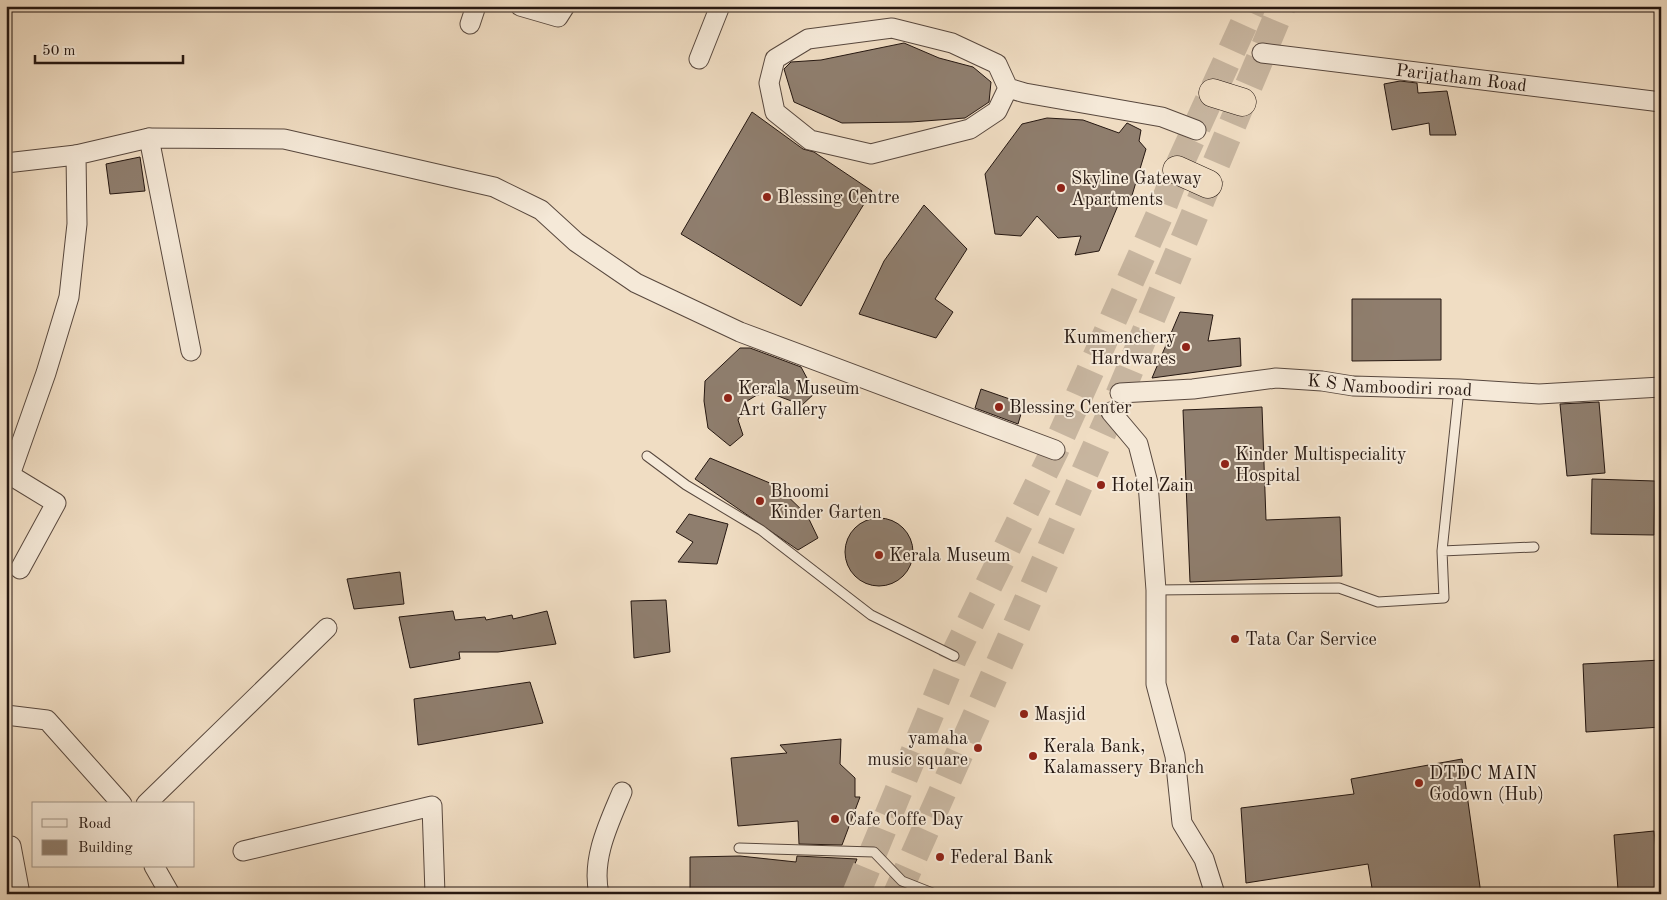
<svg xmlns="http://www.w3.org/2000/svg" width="1667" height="900" viewBox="0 0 1667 900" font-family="'Old Standard TT',serif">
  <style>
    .building { fill: #8f7e6e; stroke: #251711 }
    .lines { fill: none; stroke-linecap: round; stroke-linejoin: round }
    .highway-tunnel { stroke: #c7b59f; stroke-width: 28; stroke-dasharray: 28 14; stroke-linecap: butt }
    .lane-casing { stroke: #58483e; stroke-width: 11 }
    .street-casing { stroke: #58483e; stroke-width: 21 }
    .highway-casing { stroke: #251711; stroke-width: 29 }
    .lane { stroke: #f5e9d8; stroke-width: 9 }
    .street { stroke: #f5e9d8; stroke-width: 19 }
    .highway { stroke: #f0ddc3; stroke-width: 28 }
    .poi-dot { fill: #8f2418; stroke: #f5e9d8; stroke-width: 2 }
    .labels { text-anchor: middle; stroke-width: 4; stroke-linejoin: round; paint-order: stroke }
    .street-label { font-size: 18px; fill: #251711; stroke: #f5e9d8 }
    .poi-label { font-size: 18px; fill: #251711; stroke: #f5e9d8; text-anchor: start }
  </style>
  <rect width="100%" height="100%" fill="#f0ddc3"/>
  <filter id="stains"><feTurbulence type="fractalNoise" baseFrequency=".004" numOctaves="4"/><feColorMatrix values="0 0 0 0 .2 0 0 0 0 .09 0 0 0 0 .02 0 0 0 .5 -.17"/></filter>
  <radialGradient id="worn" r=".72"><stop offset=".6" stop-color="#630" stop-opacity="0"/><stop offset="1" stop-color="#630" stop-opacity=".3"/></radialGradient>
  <path class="building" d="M904 43 939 58 973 67 991 82 989 102 965 118 911 122 842 123 794 102 784 69 791 62 821 60Z
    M1400 81 1417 83 1418 93 1447 91 1456 135H1430L1429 123 1392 130 1384 84Z
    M752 112 803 149 814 152 872 191 801 306 681 234Z
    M1047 118 1083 120 1119 133 1127 123 1141 130 1139 141 1146 149 1130 202 1119 203 1099 251 1075 255 1081 236 1058 238 1037 216 1021 236 995 234 985 174 1022 124Z
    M140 157 145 191 110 194 106 164Z
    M924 205 967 249 935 299 953 312 936 338 859 314 884 261Z
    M1352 299H1441V360L1352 361Z
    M1180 312 1213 315 1208 341 1240 338 1241 366 1152 378Z
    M740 348H750L801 367 815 393 802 405 770 393 757 395 747 401 738 420 743 435 730 446 708 428 704 401 705 381Z
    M981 389 1024 404 1018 424 975 408Z
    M1599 402 1605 473 1567 476 1560 404Z
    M1262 407 1266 520 1340 517 1342 576 1190 582 1183 410Z
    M710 458 777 486 807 515 818 538 798 550 695 479Z
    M1592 479 1655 481 1654 535 1591 534Z
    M689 514 728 524 717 564 678 562 693 542 676 532Z
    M845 552a34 34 0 1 1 68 0a34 34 0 1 1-68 0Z
    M400 572 404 604 354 609 347 579Z
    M666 600 670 652 634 658 631 601Z
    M453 611 455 620 485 617 486 620 512 615 513 619 547 611 556 644 498 652H459L460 659 410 668 399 617Z
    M1661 660V727L1586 732 1583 664Z
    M530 682 543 723 418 745 414 699Z
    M841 739 840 764 855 778V797H860L842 845 799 844 798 821 738 826 731 758 787 753 780 745Z
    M1462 759 1481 894H1373L1368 864 1246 883 1241 808 1354 794 1351 779Z
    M1654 831 1660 888 1618 890 1614 835Z
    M740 856 796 862 797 856 857 859 842 894H690V857Z"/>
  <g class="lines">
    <path class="highway-tunnel" d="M856 894 954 656 1055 450 1160 214 1177 170 1252 6
      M897 894 1120 393 1282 6"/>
    <g class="lane-casing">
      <path id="lane" d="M647 456 686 485 761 530 871 615 954 656
        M1442 551 1459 389
        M1156 590 1339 588 1378 602 1444 598 1442 551 1534 547
        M739 848 874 852 902 881 935 894"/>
    </g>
    <g class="street-casing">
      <g id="street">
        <path d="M520 6 558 17 565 6"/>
        <path d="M470 24 476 6"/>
        <path id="s1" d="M1262 53 1661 102"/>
        <path d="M699 59 720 6"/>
        <path d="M1008 88 997 111 970 129 871 154 810 140 775 112 769 83 775 59 808 39 892 28 952 43 997 64 1008 88 1025 93 1162 117 1196 130"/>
        <path d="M149 138 191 351"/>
        <path d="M6 163 76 155"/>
        <path id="s2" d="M1120 393 1193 389 1276 378 1322 381 1353 386 1459 389 1539 394 1661 387"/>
        <path d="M1111 412 1138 444 1148 483 1156 590V684L1175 756 1182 823 1204 859 1215 894"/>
        <path d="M10 475 56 503 20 569"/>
        <path d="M6 476 10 475 46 373 69 297 77 224 76 155 149 138 284 139 494 187 541 210 576 242 636 283 740 332 1055 450"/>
        <path d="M6 715 47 720 122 804"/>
        <path d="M146 804 327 628"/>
        <path d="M6 846H11L20 894"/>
        <path d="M243 851 432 806 435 894"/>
        <path d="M154 866 170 894"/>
        <path d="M599 894C591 859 609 823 622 792"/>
      </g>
    </g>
    <g class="highway-casing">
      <path id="highway" d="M1213 93 1242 102
        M1177 170 1208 184"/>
    </g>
    <use href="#lane" class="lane"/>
    <use href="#street" class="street"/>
    <use href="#highway" class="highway"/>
  </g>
  <g class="poi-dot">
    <circle cx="1061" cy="188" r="5"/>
    <circle cx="767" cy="197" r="5"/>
    <circle cx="1186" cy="347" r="5"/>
    <circle cx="728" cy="398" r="5"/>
    <circle cx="999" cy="407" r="5"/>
    <circle cx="1225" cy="464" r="5"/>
    <circle cx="1101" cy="485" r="5"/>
    <circle cx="760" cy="501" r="5"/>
    <circle cx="879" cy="555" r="5"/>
    <circle cx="1235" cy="639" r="5"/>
    <circle cx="1024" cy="714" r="5"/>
    <circle cx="978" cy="748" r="5"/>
    <circle cx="1033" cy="756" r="5"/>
    <circle cx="1419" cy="783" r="5"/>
    <circle cx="835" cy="819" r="5"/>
    <circle cx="940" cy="857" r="5"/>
  </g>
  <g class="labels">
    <g class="street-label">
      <text dy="6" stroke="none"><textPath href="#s1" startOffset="201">Parijatham Road</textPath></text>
      <text dy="6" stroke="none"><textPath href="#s2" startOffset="271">K S Namboodiri road</textPath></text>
    </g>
    <g class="poi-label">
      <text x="1071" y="184">Skyline Gateway<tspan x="1071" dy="21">Apartments</tspan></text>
      <text x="777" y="203">Blessing Centre</text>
      <text x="1176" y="343" text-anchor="end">Kummenchery<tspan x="1176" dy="21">Hardwares</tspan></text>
      <text x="738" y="394">Kerala Museum<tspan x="738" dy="21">Art Gallery</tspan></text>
      <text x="1009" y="413">Blessing Center</text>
      <text x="1235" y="460">Kinder Multispeciality<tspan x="1235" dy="21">Hospital</tspan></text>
      <text x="1111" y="491">Hotel Zain</text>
      <text x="770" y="497">Bhoomi<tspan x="770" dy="21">Kinder Garten</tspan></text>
      <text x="889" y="561">Kerala Museum</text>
      <text x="1245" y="645">Tata Car Service</text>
      <text x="1034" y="720">Masjid</text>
      <text x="968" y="744" text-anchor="end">yamaha<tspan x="968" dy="21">music square</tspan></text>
      <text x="1043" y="752">Kerala Bank,<tspan x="1043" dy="21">Kalamassery Branch</tspan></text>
      <text x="1429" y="779">DTDC MAIN<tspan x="1429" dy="21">Godown (Hub)</tspan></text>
      <text x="845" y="825">Cafe Coffe Day</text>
      <text x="950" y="863">Federal Bank</text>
    </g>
  </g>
  <rect width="1667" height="900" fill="none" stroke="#f0ddc3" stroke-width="25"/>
  <rect x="8" y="8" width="1652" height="885" fill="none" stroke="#251711" stroke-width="2.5"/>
  <rect x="12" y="12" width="1642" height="875" fill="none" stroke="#251711"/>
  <rect x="32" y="802" width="162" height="65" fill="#f5e9d8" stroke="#a29588"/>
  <rect x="42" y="819" width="25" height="8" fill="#f5e9d8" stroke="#a29588"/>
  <text x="78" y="828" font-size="15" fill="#251711">Road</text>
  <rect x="42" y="840" width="25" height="15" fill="#8f7e6e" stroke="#a29588"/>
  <text x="78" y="852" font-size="15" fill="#251711">Building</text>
  <path d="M35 55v8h148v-8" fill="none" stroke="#251711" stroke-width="2.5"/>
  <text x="42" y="55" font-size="15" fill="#251711" stroke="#f5e9d8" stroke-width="4" paint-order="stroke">50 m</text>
  <rect width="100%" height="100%" filter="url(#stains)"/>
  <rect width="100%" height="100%" fill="url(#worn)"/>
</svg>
